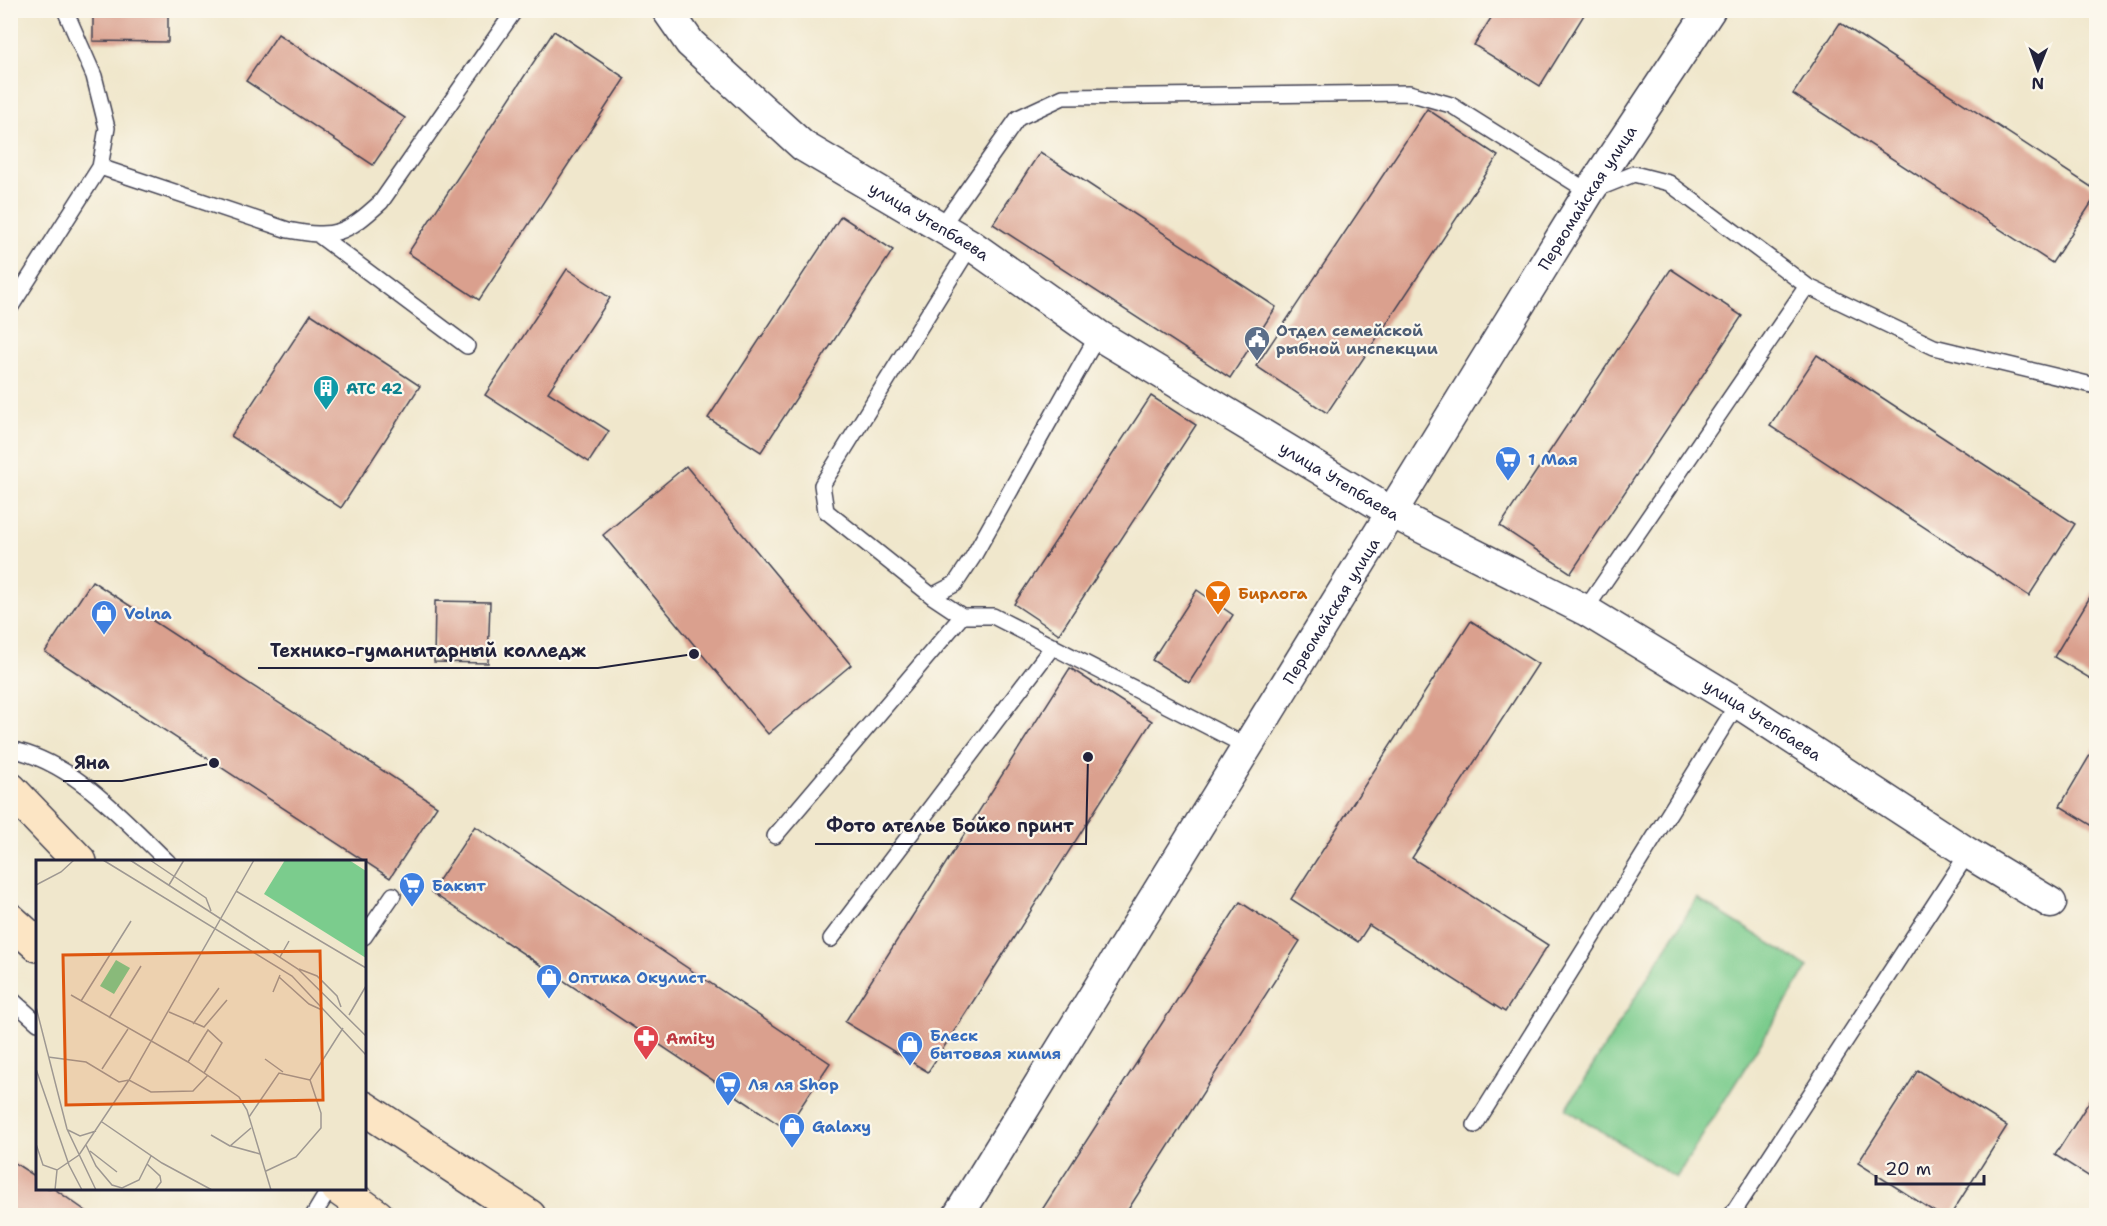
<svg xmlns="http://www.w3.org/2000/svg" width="2107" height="1226" viewBox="0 0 2107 1226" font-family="'Shantell Sans',sans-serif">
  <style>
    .green { fill: #7bcc8d; stroke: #4e7764; stroke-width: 1.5 }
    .building { fill: #daa08e }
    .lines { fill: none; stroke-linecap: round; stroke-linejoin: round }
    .service-casing { stroke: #414051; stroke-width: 18 }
    .minor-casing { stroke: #414051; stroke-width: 33 }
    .secondary-casing { stroke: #414051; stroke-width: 36 }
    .service { stroke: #fff; stroke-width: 15 }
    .minor { stroke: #fff; stroke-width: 30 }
    .secondary { stroke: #fce5c4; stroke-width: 33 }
    .labels { text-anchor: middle; stroke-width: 4.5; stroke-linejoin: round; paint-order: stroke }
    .street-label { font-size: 16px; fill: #22223b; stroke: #fbf7ec }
    .service-label { font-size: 16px; font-weight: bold; fill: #4e5e75; stroke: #fbf7ec; text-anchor: start }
    .culture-label { font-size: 16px; font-weight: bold; fill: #0d838f; stroke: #fbf7ec; text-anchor: start }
    .shop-label { font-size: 16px; font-weight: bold; fill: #366cbe; stroke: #fbf7ec; text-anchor: start }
    .food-label { font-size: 16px; font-weight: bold; fill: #c56008; stroke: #fbf7ec; text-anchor: start }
    .health-label { font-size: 16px; font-weight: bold; fill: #be3a42; stroke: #fbf7ec; text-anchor: start }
    .inset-road { fill: none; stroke: #9e9892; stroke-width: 1.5 }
    .view { fill: #de560e; fill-opacity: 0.15; stroke: #de560e; stroke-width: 3 }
    .inset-edge { fill: none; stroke: #22223b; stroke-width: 3 }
    .leader { fill: none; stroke: #22223b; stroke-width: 2 }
    .callout-dot { fill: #22223b; stroke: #fbf7ec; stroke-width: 2 }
    .callout-label { font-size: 18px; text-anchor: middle; font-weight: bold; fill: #22223b; stroke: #fbf7ec; stroke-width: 4.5; stroke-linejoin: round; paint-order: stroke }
  </style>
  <rect width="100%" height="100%" fill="#fbf7ec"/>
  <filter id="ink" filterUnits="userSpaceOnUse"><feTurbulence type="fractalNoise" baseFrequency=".0167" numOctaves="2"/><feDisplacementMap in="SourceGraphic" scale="12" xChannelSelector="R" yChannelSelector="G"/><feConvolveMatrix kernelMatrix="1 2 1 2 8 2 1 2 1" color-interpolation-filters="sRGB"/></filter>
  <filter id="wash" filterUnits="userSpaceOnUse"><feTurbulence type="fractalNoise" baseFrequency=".008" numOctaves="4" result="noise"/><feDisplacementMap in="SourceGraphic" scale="24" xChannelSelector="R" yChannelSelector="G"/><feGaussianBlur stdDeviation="1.35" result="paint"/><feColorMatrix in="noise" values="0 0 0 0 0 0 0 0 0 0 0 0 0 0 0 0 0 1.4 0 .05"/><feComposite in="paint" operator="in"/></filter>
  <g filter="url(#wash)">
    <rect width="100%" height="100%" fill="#f0e7cc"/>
    <path class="green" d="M1697 898 1808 967 1676 1178 1566 1109Z"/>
    <g id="blocks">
      <path class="building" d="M93 10H168V42L93 41Z
        M1496 10H1587L1540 86 1474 45Z
        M1840 23 2096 190V196L2052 263 1793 94Z
        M554 31 625 78 479 300 408 253Z
        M278 34 405 118 373 165 246 81Z
        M1427 109 1498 156 1327 413 1256 366Z
        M1040 152 1276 307 1230 378 993 224Z
        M841 216 893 250 761 452 708 418Z
        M567 269 610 298 548 392 609 431 589 462 485 395Z
        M1671 269 1742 316 1571 573 1500 526Z
        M311 314 420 386 341 508 231 436Z
        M1817 355 2075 524 2029 596 1770 426Z
        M1151 396 1196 425 1059 634 1014 604Z
        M686 466 851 665 768 734 603 535Z
        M92 581 437 806 390 878 45 652Z
        M2096 587V682L2054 657Z
        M1197 590 1233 615 1189 683 1152 660Z
        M435 601 490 602 488 663 434 662Z
        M1471 621 1538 664 1412 858 1548 945 1505 1012 1369 925 1358 942 1291 899Z
        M1070 668 1152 721 928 1072 845 1022Z
        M2096 745V828L2060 806Z
        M475 826 830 1063 786 1129 431 892Z
        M1240 902 1300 941 1124 1216H1038Z
        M1918 1070 2007 1126 1950 1216H1941L1858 1163Z
        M2096 1091V1181L2055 1155Z
        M10 1160 38 1178V1188H53L93 1216H10Z"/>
    </g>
  </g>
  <g filter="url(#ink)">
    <use href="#blocks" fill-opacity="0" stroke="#414051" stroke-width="1.5"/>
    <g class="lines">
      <g class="service-casing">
        <path id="service" d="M100 167 288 230C335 239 346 234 381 202L515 10
          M941 227 1018 118 1063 97 1409 93 1451 105 1589 192 1634 174 1669 183 1807 286 1934 347 2096 386
          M320 236 467 346
          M971 245 822 485 826 511 932 596 955 584 973 557 1098 335
          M10 308 100 167 107 128 94 76 65 10
          M932 596 962 616
          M1585 610 1807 286
          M10 749C74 762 123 819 168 862
          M775 836 962 616H993L1246 746
          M364 937 393 895
          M831 939 1053 646
          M10 998 38 1023
          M1475 1125 1738 703
          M313 1216 330 1188
          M1731 1216 1968 853"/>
      </g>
      <g class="minor-casing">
        <g id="minor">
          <path id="s1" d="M667 10 690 43 803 146 971 245 1098 335 1391 512 1585 610 1738 703 1968 853 2051 903"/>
          <path id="s2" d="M958 1216 1589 192 1710 10"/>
        </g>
      </g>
      <g class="secondary-casing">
        <path id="secondary" d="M10 789 80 862
          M10 920 38 945
          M364 1108 529 1216
          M338 1188 377 1216"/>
      </g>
      <use href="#service" class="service"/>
      <use href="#minor" class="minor"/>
      <use href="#secondary" class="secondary"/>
    </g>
  </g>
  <defs>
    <g id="civic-pin" transform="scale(1.35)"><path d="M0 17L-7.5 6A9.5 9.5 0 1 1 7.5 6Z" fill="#5c6f8a" stroke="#fbf7ec"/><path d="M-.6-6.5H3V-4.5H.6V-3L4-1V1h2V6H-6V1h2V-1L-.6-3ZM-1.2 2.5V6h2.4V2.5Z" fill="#fff"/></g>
    <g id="building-pin" transform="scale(1.35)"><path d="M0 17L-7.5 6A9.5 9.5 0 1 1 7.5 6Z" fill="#0f9aa8" stroke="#fbf7ec"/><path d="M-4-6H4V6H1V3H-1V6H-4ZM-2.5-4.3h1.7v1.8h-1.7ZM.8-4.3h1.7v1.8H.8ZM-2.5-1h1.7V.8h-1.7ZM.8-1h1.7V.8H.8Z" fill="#fff"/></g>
    <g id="supermarket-pin" transform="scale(1.35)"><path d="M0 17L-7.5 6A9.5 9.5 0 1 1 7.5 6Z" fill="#3f7fe0" stroke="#fbf7ec"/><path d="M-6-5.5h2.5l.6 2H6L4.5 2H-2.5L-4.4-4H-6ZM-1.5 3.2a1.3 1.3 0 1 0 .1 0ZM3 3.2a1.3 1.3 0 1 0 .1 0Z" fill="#fff"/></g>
    <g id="bar-pin" transform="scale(1.35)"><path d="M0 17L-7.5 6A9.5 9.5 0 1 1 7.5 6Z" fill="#e8710a" stroke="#fbf7ec"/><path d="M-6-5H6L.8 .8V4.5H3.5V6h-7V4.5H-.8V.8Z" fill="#fff"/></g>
    <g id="shop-pin" transform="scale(1.35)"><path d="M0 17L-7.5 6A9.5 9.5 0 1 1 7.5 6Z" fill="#3f7fe0" stroke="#fbf7ec"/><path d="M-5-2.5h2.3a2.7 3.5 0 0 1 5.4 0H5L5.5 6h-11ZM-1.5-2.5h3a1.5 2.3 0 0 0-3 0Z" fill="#fff"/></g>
    <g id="pharmacy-pin" transform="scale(1.35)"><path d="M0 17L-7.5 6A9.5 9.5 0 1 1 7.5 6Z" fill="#e0444e" stroke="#fbf7ec"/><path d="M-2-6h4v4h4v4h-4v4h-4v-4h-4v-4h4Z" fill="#fff"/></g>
  </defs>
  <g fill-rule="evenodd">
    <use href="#civic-pin" x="1257" y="339"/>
    <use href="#building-pin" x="326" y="388"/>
    <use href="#supermarket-pin" x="1508" y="459"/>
    <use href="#bar-pin" x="1218" y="593"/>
    <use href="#shop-pin" x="104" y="613"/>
    <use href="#supermarket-pin" x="412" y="885"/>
    <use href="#shop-pin" x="549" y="977"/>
    <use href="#pharmacy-pin" x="646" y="1038"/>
    <use href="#shop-pin" x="910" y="1044"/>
    <use href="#supermarket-pin" x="728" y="1084"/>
    <use href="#shop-pin" x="792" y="1126"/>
  </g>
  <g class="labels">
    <g class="street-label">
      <text dy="6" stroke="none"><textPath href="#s2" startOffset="1197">Первомайская улица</textPath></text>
      <text dy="6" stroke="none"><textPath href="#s1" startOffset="340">улица Утепбаева</textPath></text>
      <text dy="6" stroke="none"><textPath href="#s1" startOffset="826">улица Утепбаева</textPath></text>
      <text dy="6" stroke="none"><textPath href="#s2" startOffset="711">Первомайская улица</textPath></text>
      <text dy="6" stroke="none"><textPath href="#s1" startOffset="1312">улица Утепбаева</textPath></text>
    </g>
    <g class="service-label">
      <text x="1276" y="336">Отдел семейской<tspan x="1276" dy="18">рыбной инспекции</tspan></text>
    </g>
    <g class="culture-label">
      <text x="346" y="394">АТС 42</text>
    </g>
    <g class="shop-label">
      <text x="1528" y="465">1 Мая</text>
      <text x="124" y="619">Volna</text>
      <text x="432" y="891">Бакыт</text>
      <text x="568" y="983">Оптика Окулист</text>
      <text x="930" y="1041">Блеск<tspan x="930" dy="18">бытовая химия</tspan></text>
      <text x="748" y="1090">Ля ля Shop</text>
      <text x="812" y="1132">Galaxy</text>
    </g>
    <g class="food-label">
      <text x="1238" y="599">Бирлога</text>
    </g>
    <g class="health-label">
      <text x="666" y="1044">Amity</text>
    </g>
  </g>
  <g transform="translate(36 860)">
    <rect width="330" height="330" fill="#f0e7cc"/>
    <path d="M249 0H313L330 11V98L228 34ZM80 100 94 108 78 134 64 126Z" fill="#7bcc8d"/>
    <path class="inset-road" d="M67 0 256 116 330 195M94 0 262 109 330 176M114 0 170 38 175 51M0 25 25 12 38 0M133 25 148 0M200 31 330 108M244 97 253 81M263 109 281 116 301 136 305 147M243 117 273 144 286 150M237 132 244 115M35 135 152 202 203 237 211 250 235 330M45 141 95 61M0 147 31 269 60 330M133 152 168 167 191 140M313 155 330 126M73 158 105 106M157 164 183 128M12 197 50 202 83 222 93 220 115 232 157 231 172 215M229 199 247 212M152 202 172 170 186 183 168 213M0 209 33 305 46 330M66 209 92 169M213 257 243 213 274 220M66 262 126 303 176 330M32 270 44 276 60 271M175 275 194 286 215 268M0 284 7 305 21 310 43 295 93 220 218 0M50 285 60 306 76 325 86 328 103 320 115 296M195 286 224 294M54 291 81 312M111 304 124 316 125 322 119 330M230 311 260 297 285 268V253L274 220 307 168M19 330 21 310"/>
    <path class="view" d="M284 91 287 240 30 245 27 95Z"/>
    <rect width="330" height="330" class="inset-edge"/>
  </g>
  <path class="leader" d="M694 654L598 668H258M214 763L122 781H63M1088 757L1086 844H815"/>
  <g class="callout-dot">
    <circle cx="694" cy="654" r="6"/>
    <circle cx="214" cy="763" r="6"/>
    <circle cx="1088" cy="757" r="6"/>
  </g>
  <g class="callout-label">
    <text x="428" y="657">Технико-гуманитарный колледж</text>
    <text x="92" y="769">Яна</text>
    <text x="950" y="832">Фото ателье Бойко принт</text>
  </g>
  <rect width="2107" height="1226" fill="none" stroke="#fbf7ec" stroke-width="36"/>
  <g transform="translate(2038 69) rotate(181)" stroke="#fbf7ec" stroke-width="4.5" paint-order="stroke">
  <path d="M0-4.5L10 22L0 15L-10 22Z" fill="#22223b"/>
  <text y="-9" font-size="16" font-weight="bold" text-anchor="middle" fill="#22223b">N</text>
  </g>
  <path d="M1876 1175v9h108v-9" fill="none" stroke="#22223b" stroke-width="3"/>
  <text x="1885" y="1175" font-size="18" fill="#22223b" stroke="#fbf7ec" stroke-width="4.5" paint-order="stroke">20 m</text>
</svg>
